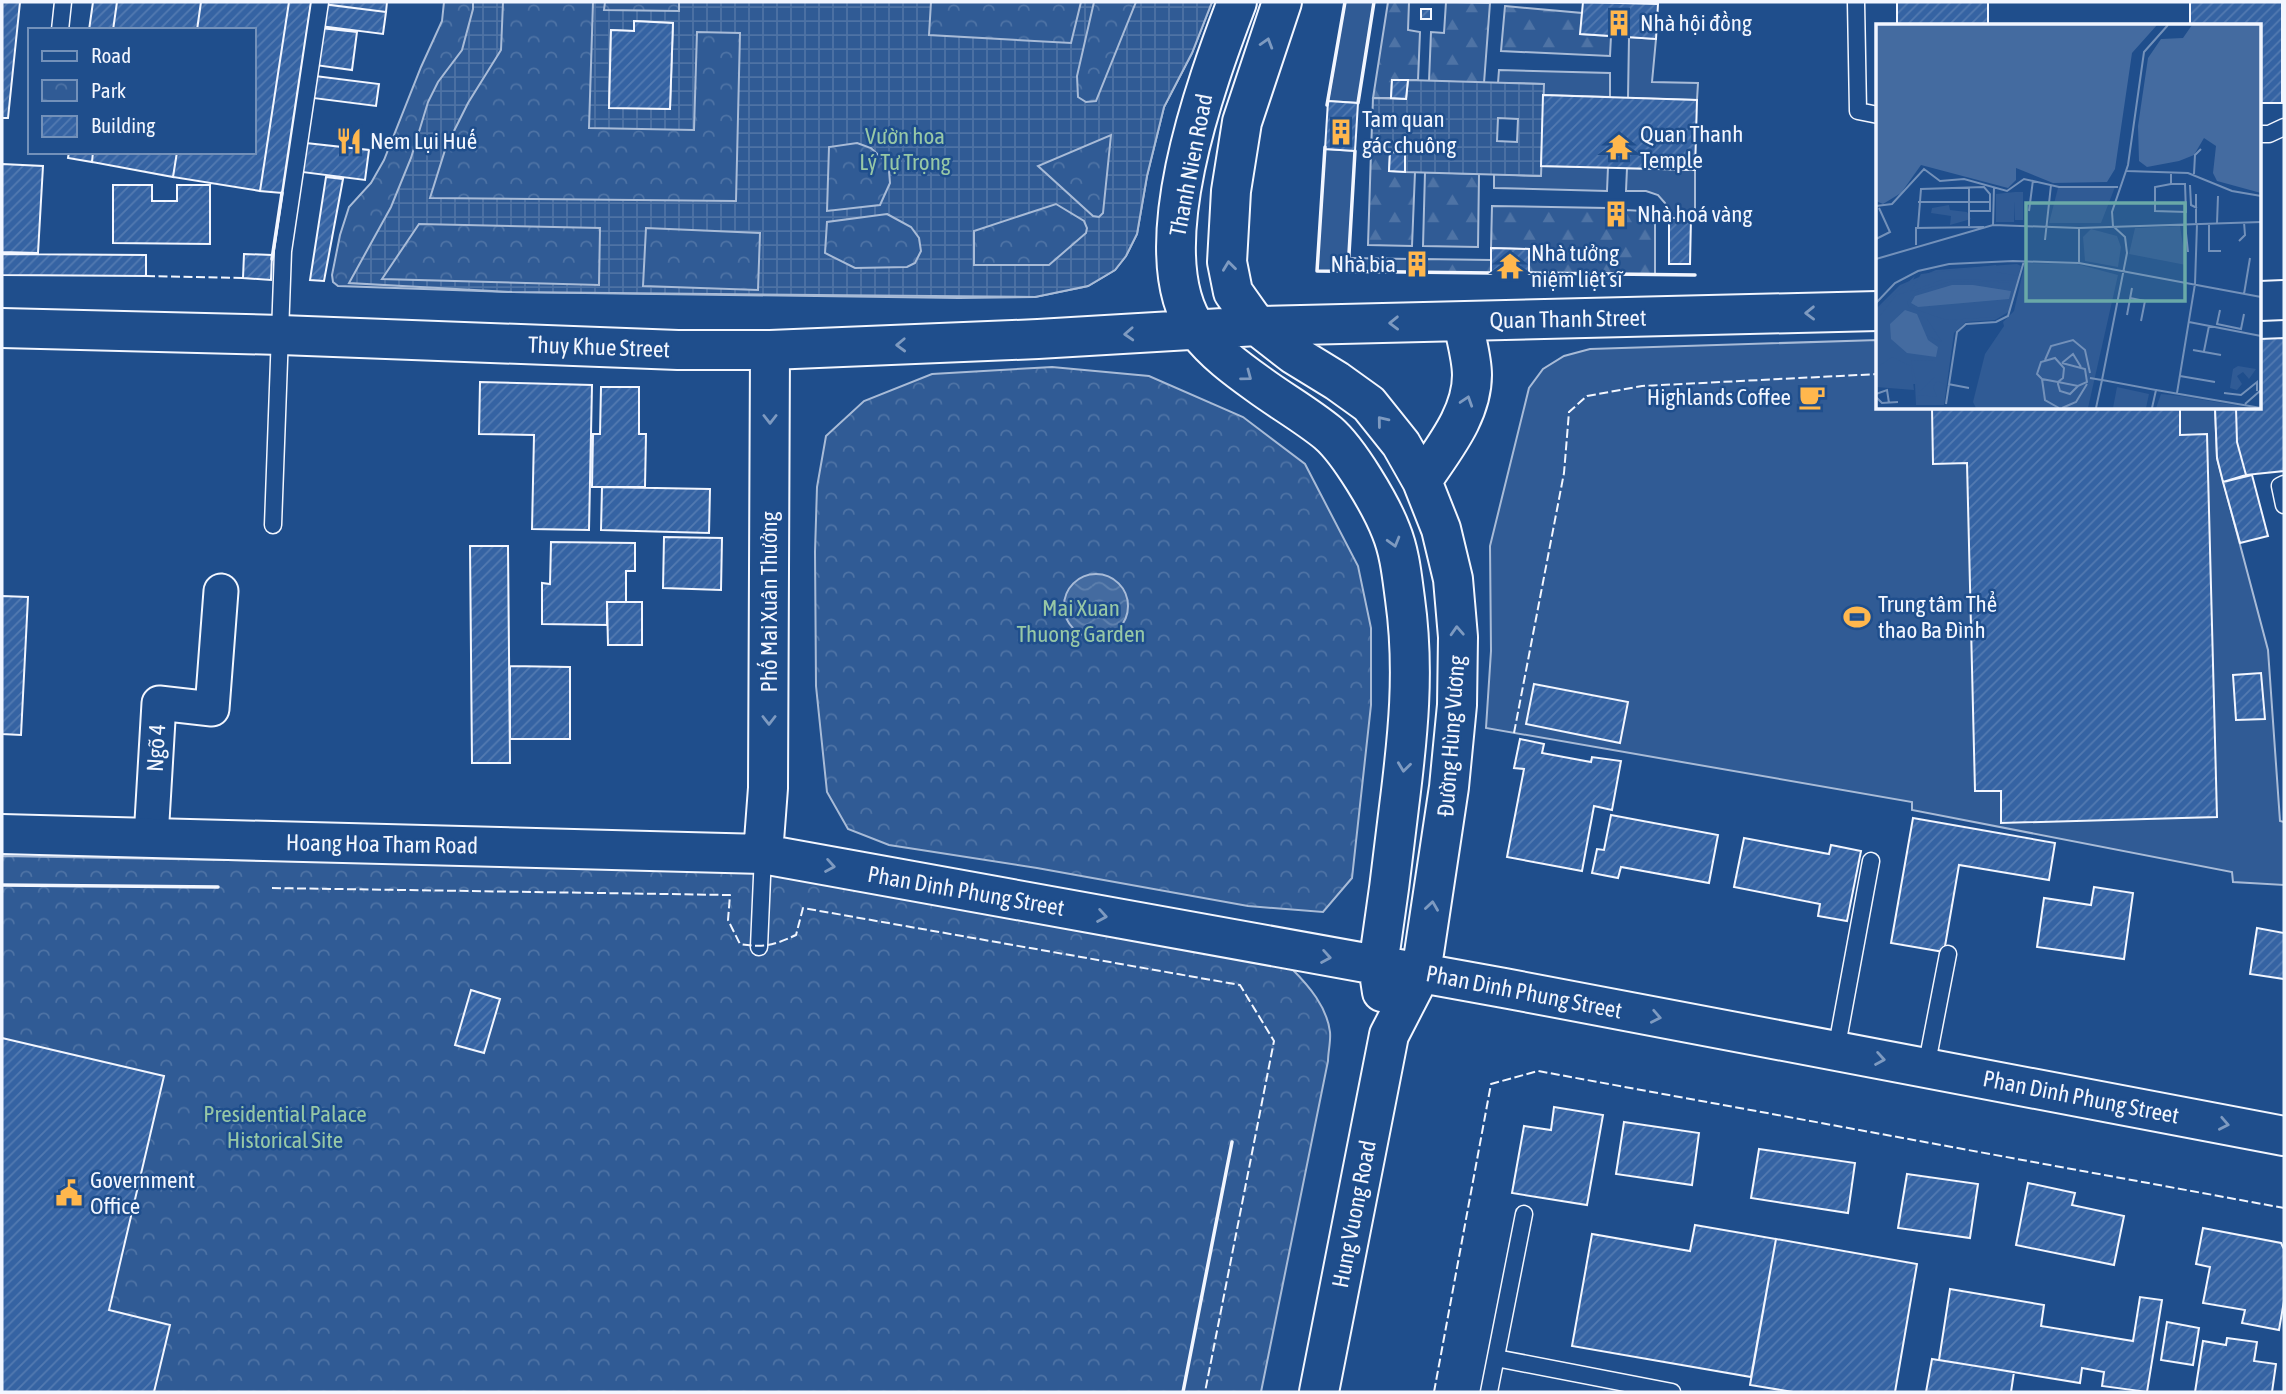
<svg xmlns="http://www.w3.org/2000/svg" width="2286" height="1394" viewBox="0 0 2286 1394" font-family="'Asap Condensed',sans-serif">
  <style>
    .built { fill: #305b95; stroke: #a8bbd7; stroke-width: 2 }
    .forest { fill: url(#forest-firs); stroke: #a8bbd7; stroke-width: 2 }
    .park { fill: url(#park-crowns); stroke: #a8bbd7; stroke-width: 2 }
    .plaza { fill: url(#plaza-grid); stroke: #a8bbd7; stroke-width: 2; fill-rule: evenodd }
    .water { fill: url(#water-waves); stroke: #a8bbd7; stroke-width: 2 }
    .building { fill: url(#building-hatch); stroke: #f2f6ff; stroke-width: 2 }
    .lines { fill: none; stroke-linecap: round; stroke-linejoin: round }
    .lane-casing { stroke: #f2f6ff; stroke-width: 19 }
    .street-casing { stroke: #f2f6ff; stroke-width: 37 }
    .secondary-casing { stroke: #f2f6ff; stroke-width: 42 }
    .lane { stroke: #1f4e8c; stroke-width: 16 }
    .street { stroke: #1f4e8c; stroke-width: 33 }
    .secondary { stroke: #1f4e8c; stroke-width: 38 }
    .fence { stroke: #f2f6ff; stroke-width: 2; stroke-dasharray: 9 3.5; stroke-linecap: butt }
    .wall { stroke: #f2f6ff; stroke-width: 3.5 }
    .oneway { stroke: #7e9ac0 }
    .labels { text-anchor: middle; stroke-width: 5; stroke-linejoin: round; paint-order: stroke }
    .poi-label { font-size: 23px; fill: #f2f6ff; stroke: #1f4e8c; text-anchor: start }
    .park-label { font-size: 23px; fill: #97c8a6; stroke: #1f4e8c }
    .street-label { font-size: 23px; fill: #f2f6ff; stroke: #1f4e8c }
    .inset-road { fill: none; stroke: #7391ba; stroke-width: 2 }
    .view { fill: #6aa9a8; fill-opacity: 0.15; stroke: #6aa9a8; stroke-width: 3.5 }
    .inset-edge { fill: none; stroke: #f2f6ff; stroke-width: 3.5 }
  </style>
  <defs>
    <pattern id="forest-firs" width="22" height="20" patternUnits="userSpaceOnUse" patternTransform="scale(1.75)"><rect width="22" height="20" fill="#305b95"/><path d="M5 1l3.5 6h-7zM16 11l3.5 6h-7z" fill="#4e73a5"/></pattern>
    <pattern id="park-crowns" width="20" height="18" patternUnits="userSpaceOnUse" patternTransform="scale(1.75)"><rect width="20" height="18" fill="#305b95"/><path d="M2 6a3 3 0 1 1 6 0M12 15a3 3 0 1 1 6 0" fill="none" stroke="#4e73a5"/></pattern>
    <pattern id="plaza-grid" width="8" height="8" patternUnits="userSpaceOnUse" patternTransform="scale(1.75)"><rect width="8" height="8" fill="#305b95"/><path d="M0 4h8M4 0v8" fill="none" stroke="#4e73a5"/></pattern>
    <pattern id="water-waves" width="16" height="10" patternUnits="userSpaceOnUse" patternTransform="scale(1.75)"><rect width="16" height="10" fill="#446ba0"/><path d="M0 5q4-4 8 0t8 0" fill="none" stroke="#5f81ae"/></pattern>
    <pattern id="building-hatch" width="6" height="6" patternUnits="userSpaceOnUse" patternTransform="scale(1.75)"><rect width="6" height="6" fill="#3563a3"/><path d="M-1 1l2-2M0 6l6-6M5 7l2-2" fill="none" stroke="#537ab1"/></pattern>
  </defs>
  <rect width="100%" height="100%" fill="#1f4e8c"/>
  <path class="built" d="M1345 2H1374L1358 103 1328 101Z
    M1629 37 1656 39 1652 82 1698 83 1697 100 1628 98Z
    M1499 70 1610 73V97L1543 95V84L1498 83Z
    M1325 149 1355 151 1348 271H1317Z
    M1541 166 1608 167 1607 191 1494 188V174L1540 176Z
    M1627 168 1695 170V218H1669L1665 203 1658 195 1646 191H1626Z
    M1878 340V408H2215L2217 458 2268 650 2280 821 2284 822V885L2233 882 2232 872 1912 810V802L1486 728 1491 651 1490 546 1529 388 1543 369 1564 356 1590 349Z"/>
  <path class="forest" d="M1388 2H1409L1408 30 1420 32 1418 80H1392L1391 98H1373Z
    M1446 2 1490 3 1484 83 1429 81 1431 32 1444 33Z
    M1505 6 1582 13 1581 34 1611 36 1610 56 1501 51Z
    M1371 152H1390L1389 171 1415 172 1412 246 1368 245Z
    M1425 172 1479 174 1478 247 1423 246Z
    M1492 206 1607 208V224H1626V210L1643 211 1652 215 1655 225V275L1529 273V249L1491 248Z
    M1349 258 1412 259 1413 269H1422V259L1491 260V273L1348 271Z"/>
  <path class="park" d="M444 2H1212L1192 53 1164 107 1147 176 1137 234 1126 256 1115 270 1088 286 1035 297 959 298 512 292 338 286 333 282 332 275 340 235 349 207 371 183 384 160 421 67 442 21Z
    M1052 367 1149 376 1243 417 1305 464 1358 566 1371 628V705L1352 878 1323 912 1248 906 1037 868 889 845 848 829 827 792 816 686 815 552 817 487 826 436 864 401 932 374Z
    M2 856 744 869 1292 969C1309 986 1327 1007 1330 1032 1331 1041 1328 1052 1328 1061L1261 1392H2Z"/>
  <path class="plaza" d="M473 2H503L501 50 468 103 446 147 430 198 736 201 740 33 697 32 694 130 589 128 593 2H605L604 10 679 11V2H931L929 35 1071 43 1081 2H1094L1077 76 1078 97 1086 102 1096 101 1136 2H1212L1192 53 1164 107 1147 176 1137 234 1126 256 1115 270 1088 286 1035 297 512 292 349 283 391 207 411 158 428 102 438 82 462 50 473 9ZM635 21 673 23 670 109 609 107 611 30 634 31ZM1111 135 1103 213 1099 217 1093 216 1038 166ZM857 143 871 148 884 160 889 171 890 183 880 205 827 211 829 147ZM1056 204 1084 221 1087 228 1086 233 1049 265H974V231ZM887 214 911 227 919 238 921 251 915 263 907 267 855 268 825 253 827 222ZM419 224 600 228 599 285 382 279ZM646 228 760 233 758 290 643 286Z
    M1408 80 1544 84 1541 176 1405 172V153L1371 152 1373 98 1406 99ZM1498 118 1518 119 1517 142 1497 141Z"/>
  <path class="water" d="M1064 606a32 32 0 1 1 64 0a32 32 0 1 1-64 0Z"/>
  <path class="building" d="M2 2H20L8 118H2Z
    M93 2H117L113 30H89Z
    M117 2H201L197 30H113Z
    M201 2H289L260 191 173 177 177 152H254V30H197Z
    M289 2H311L282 193 260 191Z
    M323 2H387L386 12 323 4Z
    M1583 2 1658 4 1656 39 1580 34Z
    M1897 2H1988V26H1897Z
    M2190 2H2282V103H2260V26H2190Z
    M322 4 386 12 383 34 320 26Z
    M1421 9H1431V19H1421Z
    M634 21 673 23 670 109 609 108 611 30 634 31Z
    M320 28 357 32 352 70 315 65Z
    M315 76 379 84 376 106 313 98Z
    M1392 80H1408L1406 99 1391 98Z
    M1543 95 1697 100 1695 170 1541 166Z
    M1328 101 1358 103 1355 151 1325 149Z
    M306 143 369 150 365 180 302 172Z
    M69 152H93L92 162 68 158Z
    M93 152H177L173 177 92 162Z
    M1390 152 1405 153V172L1389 171Z
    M2 164 43 166 38 253 2 252Z
    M326 177 343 179 324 281 310 280Z
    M113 185H152V201H177V185H210V244L113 243Z
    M1612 209 1621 210V218H1612Z
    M1669 218H1691L1690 264H1669Z
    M1491 248 1529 249V273H1491Z
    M2 254 146 255V276L2 275Z
    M244 254 272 255 271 280 243 278Z
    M1412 259H1422V269H1412Z
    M2284 338V471L2246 475 2237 442 2236 408H2260V339Z
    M480 382 592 385 589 530 532 529 534 435 479 434Z
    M601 387H639V434H646L645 487H592L593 434H600Z
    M1932 408H2180V435L2207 434 2217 817 2001 823V791H1975L1967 463 1933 464Z
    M2215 408H2236L2237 442 2246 475 2223 482 2217 458Z
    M2252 475 2268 536 2240 543 2223 482Z
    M602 487 710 489 709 533 601 530Z
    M664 537 722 538 721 590 663 588Z
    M551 542 635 543V571H626V602H607V625L542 624V583L550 584Z
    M470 546H508L510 763H472Z
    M2 596 28 597 21 735 2 734Z
    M607 602H642V645H608Z
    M510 666 570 667V739H510Z
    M2261 673 2265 719 2236 720 2233 675Z
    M1534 684 1628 702 1620 743 1526 724Z
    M1520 739 1544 744 1542 753 1591 762 1592 757 1621 761 1612 810 1594 806 1582 871 1507 857 1524 769 1514 768Z
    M1611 815 1718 835 1709 883 1621 867 1618 878 1592 873 1597 849 1604 850Z
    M1913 818 2055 843 2049 880 1959 865 1944 952 1891 943Z
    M1744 838 1829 854 1831 845 1861 851 1847 921 1818 916 1820 904 1734 887Z
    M2094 887 2133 893 2124 959 2037 947 2044 898 2091 905Z
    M2257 928 2284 933V979L2250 974Z
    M471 990 500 999 484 1053 455 1045Z
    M2 1038 164 1076 109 1310 170 1325 154 1392H2Z
    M1554 1107 1603 1115 1587 1205 1512 1193 1524 1126 1551 1130Z
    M1624 1122 1699 1133 1692 1185 1616 1174Z
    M1759 1149 1855 1163 1848 1213 1751 1198Z
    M1907 1174 1978 1184 1970 1238 1898 1228Z
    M2028 1183 2075 1193 2072 1205 2124 1216 2114 1265 2016 1245Z
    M1695 1225 1776 1239 1751 1377 1572 1346 1592 1234 1690 1251Z
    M2203 1228 2281 1243 2284 1249V1301L2279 1330 2242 1323 2245 1310 2203 1303 2210 1267 2196 1264Z
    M1776 1239 1917 1264 1895 1392H1793L1750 1385Z
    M1950 1289 2044 1305 2041 1326 2133 1341 2140 1297 2162 1300 2147 1392 2102 1386 2104 1372 2082 1368 2080 1383 1939 1360Z
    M2167 1322 2199 1328 2193 1365 2161 1360Z
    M2227 1338 2257 1342 2254 1361 2276 1364 2272 1392H2195L2203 1341 2226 1345Z
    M1932 1359 2014 1372 2011 1392H1926Z"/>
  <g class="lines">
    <g class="lane-casing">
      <path id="lane" d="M1856 2 1858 111 1878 115
        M60 30 63 2
        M2260 134H2269L2284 127
        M2284 484 2280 486 2284 505
        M273 525 283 251 320 2
        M759 947 763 854
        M1836 1051 1871 861
        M1926 1068 1948 954
        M1496 1358 1672 1392
        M1489 1392 1524 1214"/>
    </g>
    <g class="street-casing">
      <path id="street" d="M151 838 159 703 212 709 221 591"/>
    </g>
    <g class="secondary-casing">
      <path id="secondary" d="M1237 2C1207 81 1142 255 1198 331 1214 352 1237 369 1258 384 1281 401 1306 415 1328 433 1349 451 1381 505 1391 531 1400 553 1402 577 1405 599 1415 670 1408 736 1399 807 1393 860 1386 913 1378 966L1382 992
        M1282 2 1242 122 1231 191 1227 262 1233 292 1257 326 1293 354 1337 381 1369 404 1401 444 1422 481 1441 529 1453 579 1458 637 1457 705 1449 787 1421 973 1389 1035 1319 1392
        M2260 301 2284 300
        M2 328 281 335 678 350H770L1038 339 1257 326 1878 311
        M1422 481C1443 449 1472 415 1472 375 1472 358 1466 339 1463 322
        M2 834 763 854 1504 988 2284 1136
        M763 854 768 788 770 350"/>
    </g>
    <use href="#lane" class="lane"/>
    <use href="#street" class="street"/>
    <use href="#secondary" class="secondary"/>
    <path class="fence" d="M146 276 243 278
      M1514 733 1564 473 1569 412 1587 396 1642 386 1878 374
      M272 888 730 895 728 920 740 944C765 948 774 945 796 935L803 908 1240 985 1274 1041 1205 1392
      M1434 1392 1491 1084 1538 1071 2284 1208"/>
    <path class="wall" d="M1358 103 1374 2
      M1327 105 1345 2
      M1325 147 1317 271 1491 273
      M272 259 282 193
      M1348 271 1355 151
      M1529 273 1695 275
      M2 885 218 887
      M1183 1392 1232 1142"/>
  </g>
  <defs><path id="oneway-chevron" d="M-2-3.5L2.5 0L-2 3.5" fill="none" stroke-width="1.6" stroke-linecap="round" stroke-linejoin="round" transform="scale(1.75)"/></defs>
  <g class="oneway">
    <use href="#oneway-chevron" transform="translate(1267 43) rotate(-73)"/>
    <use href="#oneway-chevron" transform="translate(1229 266) rotate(-97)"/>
    <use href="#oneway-chevron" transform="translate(1810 313) rotate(179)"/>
    <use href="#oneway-chevron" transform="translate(1394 323) rotate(179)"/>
    <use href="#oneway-chevron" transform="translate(1129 334) rotate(177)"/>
    <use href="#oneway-chevron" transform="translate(901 345) rotate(178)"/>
    <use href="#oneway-chevron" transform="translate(1247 376) rotate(37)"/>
    <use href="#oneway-chevron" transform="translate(1467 401) rotate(-72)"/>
    <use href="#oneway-chevron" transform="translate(770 419) rotate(90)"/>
    <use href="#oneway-chevron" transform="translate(1382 421) rotate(-129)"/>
    <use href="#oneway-chevron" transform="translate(1394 542) rotate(74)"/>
    <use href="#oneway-chevron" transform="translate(1457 631) rotate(-93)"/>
    <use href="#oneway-chevron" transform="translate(769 720) rotate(90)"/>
    <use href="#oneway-chevron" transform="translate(1404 767) rotate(97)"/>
    <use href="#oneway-chevron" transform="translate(830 866) rotate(10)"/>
    <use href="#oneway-chevron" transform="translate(1432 906) rotate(-82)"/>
    <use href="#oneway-chevron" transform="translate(1102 916) rotate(10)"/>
    <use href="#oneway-chevron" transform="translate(1326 957) rotate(10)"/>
    <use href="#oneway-chevron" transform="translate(1656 1017) rotate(11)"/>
    <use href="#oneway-chevron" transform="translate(1880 1059) rotate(10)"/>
    <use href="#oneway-chevron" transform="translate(2224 1124) rotate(11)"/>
  </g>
  <defs>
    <g id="building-bare" transform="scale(2.1)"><path d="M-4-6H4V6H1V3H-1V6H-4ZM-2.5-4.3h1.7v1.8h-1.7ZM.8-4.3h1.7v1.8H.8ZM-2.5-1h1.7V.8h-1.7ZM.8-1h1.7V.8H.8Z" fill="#ffb74d" stroke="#1f4e8c" stroke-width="2.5" paint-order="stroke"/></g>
    <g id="restaurant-bare" transform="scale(2.1)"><path d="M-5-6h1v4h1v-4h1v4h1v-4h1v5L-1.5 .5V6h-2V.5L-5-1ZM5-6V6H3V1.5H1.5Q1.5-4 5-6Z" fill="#ffb74d" stroke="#1f4e8c" stroke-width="2.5" paint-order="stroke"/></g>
    <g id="temple-bare" transform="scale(2.1)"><path d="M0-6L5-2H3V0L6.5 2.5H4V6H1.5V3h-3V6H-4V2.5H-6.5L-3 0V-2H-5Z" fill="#ffb74d" stroke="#1f4e8c" stroke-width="2.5" paint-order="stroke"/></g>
    <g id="cafe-bare" transform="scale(2.1)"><path d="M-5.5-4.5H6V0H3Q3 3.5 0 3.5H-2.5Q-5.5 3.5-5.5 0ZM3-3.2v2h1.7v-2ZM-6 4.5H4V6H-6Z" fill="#ffb74d" stroke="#1f4e8c" stroke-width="2.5" paint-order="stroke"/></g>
    <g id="stadium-bare" transform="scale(2.1)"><path d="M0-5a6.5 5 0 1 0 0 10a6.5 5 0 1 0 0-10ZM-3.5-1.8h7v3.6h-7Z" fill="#ffb74d" stroke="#1f4e8c" stroke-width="2.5" paint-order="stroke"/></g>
    <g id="civic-bare" transform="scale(2.1)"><path d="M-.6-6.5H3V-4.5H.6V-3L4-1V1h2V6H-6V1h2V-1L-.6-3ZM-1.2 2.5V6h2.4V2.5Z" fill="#ffb74d" stroke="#1f4e8c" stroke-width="2.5" paint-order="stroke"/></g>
  </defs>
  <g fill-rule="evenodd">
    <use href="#building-bare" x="1619" y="23"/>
    <use href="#building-bare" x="1341" y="132"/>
    <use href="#restaurant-bare" x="349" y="141"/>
    <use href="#temple-bare" x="1619" y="147"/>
    <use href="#building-bare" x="1616" y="214"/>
    <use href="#building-bare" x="1417" y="264"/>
    <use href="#temple-bare" x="1510" y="266"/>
    <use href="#cafe-bare" x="1812" y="397"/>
    <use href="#stadium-bare" x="1857" y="617"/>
    <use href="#civic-bare" x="69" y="1193"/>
  </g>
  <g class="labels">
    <g class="poi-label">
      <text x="1640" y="31">Nhà hội đồng</text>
      <text x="1362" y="127">Tam quan<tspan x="1362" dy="26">gác chuông</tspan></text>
      <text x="1640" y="142">Quan Thanh<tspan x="1640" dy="26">Temple</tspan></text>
      <text x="370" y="149">Nem Lụi Huế</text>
      <text x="1637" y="222">Nhà hoá vàng</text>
      <text x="1531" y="261">Nhà tưởng<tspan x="1531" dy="26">niệm liệt sĩ</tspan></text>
      <text x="1396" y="272" text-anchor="end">Nhà bia</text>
      <text x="1791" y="405" text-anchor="end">Highlands Coffee</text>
      <text x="1878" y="612">Trung tâm Thể<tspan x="1878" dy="26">thao Ba Đình</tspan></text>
      <text x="90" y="1188">Government<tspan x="90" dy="26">Office</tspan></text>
    </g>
    <g class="park-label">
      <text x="905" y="144">Vườn hoa<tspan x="905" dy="26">Lý Tự Trọng</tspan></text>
      <text x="1081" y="616">Mai Xuan<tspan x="1081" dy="26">Thuong Garden</tspan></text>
      <text x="285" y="1122">Presidential Palace<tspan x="285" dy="26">Historical Site</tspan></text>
    </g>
    <g class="street-label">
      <text transform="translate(1191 165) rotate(-79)" y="8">Thanh Nien Road</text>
      <text transform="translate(1568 319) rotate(-1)" y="8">Quan Thanh Street</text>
      <text transform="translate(599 347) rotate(2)" y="8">Thuy Khue Street</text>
      <text transform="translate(769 602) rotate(-90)" y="8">Phố Mai Xuân Thưởng</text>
      <text transform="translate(1451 736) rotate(-86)" y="8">Đường Hùng Vương</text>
      <text transform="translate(156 748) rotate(-87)" y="8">Ngõ 4</text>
      <text transform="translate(382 844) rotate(1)" y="8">Hoang Hoa Tham Road</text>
      <text transform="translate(966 891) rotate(10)" y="8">Phan Dinh Phung Street</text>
      <text transform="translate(1524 992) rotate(11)" y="8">Phan Dinh Phung Street</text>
      <text transform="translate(2081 1097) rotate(11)" y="8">Phan Dinh Phung Street</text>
      <text transform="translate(1354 1214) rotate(-79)" y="8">Hung Vuong Road</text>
    </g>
  </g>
  <g transform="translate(1876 24)">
    <rect width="385" height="385" fill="#1f4e8c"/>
    <path d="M139 168H147V196H139V177L138 198H120V170ZM304 202 310 241 253 230 259 204ZM141 240 145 242 134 287 119 296 90 298 78 309 68 381H40L39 360 0 362V285L24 261 60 246ZM241 363 273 370 270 384H237Z" fill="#305b95"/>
    <path d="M73 181 74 186 91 188 95 195 74 201 75 192 55 189 56 184ZM120 241V248L143 252 142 257 68 255 34 268 45 250ZM39 252 31 268 20 271 0 297V286ZM112 257 133 259 135 267 97 261 39 272 35 279 42 283 133 275 131 284 120 293 70 296 33 283 31 278 39 268 72 258ZM16 333 35 342 38 366 0 363V344ZM362 342 380 345 373 355 367 348 361 352 366 360 361 366 354 364 357 345ZM61 357 70 361 68 381H40L42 371 61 373 57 363Z" fill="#305b95"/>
    <path d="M239 163 225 199H173L182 164ZM215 205 241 212 245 223 242 243 209 237 207 213ZM149 239 201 240 242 251 212 384H100L97 378 109 330 128 302 127 298 138 287ZM41 290 51 295 66 318 49 311ZM60 336V351L43 369 35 337ZM285 370 305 372 375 384H280Z" fill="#305b95"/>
    <path d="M0 1H281L256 29 239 145 231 158 177 159 140 144V156L132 164 45 141 25 169 7 180 0 177ZM316 1H385V169L341 157 337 149 340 122 328 114 318 131 303 137 271 143 263 137 262 102 272 34 285 15 307 14ZM76 261H97L135 267 133 275 42 283 35 279 39 272ZM29 286 41 290 52 316 62 323 60 333 31 329 15 315 14 300Z" fill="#446ba0"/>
    <path class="inset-road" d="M251 147 312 149 356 167 385 172M318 150 319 131 325 125M295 160 279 163V187L310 188 309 160H295V148M314 161 315 181 321 184M93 164V202M320 170V199M42 178H113M0 182 16 180 48 145 64 157 88 155 131 167 148 155 183 163H242M153 187 157 156M341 199 342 172M309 200 312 228M333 200V227H345M117 201 118 163M237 202 249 213 251 229 226 356 280 366 276 384M237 202 236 188 252 141 268 28 292 1M42 203 45 165 108 163 114 170V187H93M0 215 14 208 3 184M169 216 175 161M363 217 369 211 368 198M40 221V204L108 203M0 235 117 201 203 204 385 198M203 239V204M368 270 374 234M254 274 269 277 265 297M0 279 19 259 42 247 73 240 137 237 203 239 385 273M344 286 341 300 365 305 368 290M251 291 256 264M313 298 385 312M317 326 345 331M328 327 333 302M169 336 175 322 197 316 209 326 214 349M186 339 209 345 211 358 202 362 182 358 166 355 161 350 165 338 179 334 188 344 187 354 182 358V360L184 367 194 370 202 362M186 339 197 330 205 343M304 352 339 358M214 354 226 356 220 384M166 355 169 376 183 384M72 360 93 364M280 366 385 384M301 369 319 260 321 200M348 369 365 371 381 358V367M0 370 11 366 13 379M0 373 6 379 22 378M70 380 81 308 90 300 120 298 132 292 148 237M369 380 385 366M186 384 200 378 211 360"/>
    <path class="view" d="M150 179H309V277H150Z"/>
    <rect width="385" height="385" class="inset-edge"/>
  </g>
  <rect width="2286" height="1394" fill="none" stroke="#f2f6ff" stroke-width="7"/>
  <rect x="28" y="28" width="228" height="126" fill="#1f4e8c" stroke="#7391ba" stroke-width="2"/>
  <rect x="42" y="51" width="35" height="10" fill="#1f4e8c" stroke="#7391ba" stroke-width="2"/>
  <text x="91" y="63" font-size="21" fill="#f2f6ff">Road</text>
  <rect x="42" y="80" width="35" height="21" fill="url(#park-crowns)" stroke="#7391ba" stroke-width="2"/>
  <text x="91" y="98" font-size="21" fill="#f2f6ff">Park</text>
  <rect x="42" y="116" width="35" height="21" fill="url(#building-hatch)" stroke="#7391ba" stroke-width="2"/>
  <text x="91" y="133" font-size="21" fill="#f2f6ff">Building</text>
</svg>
